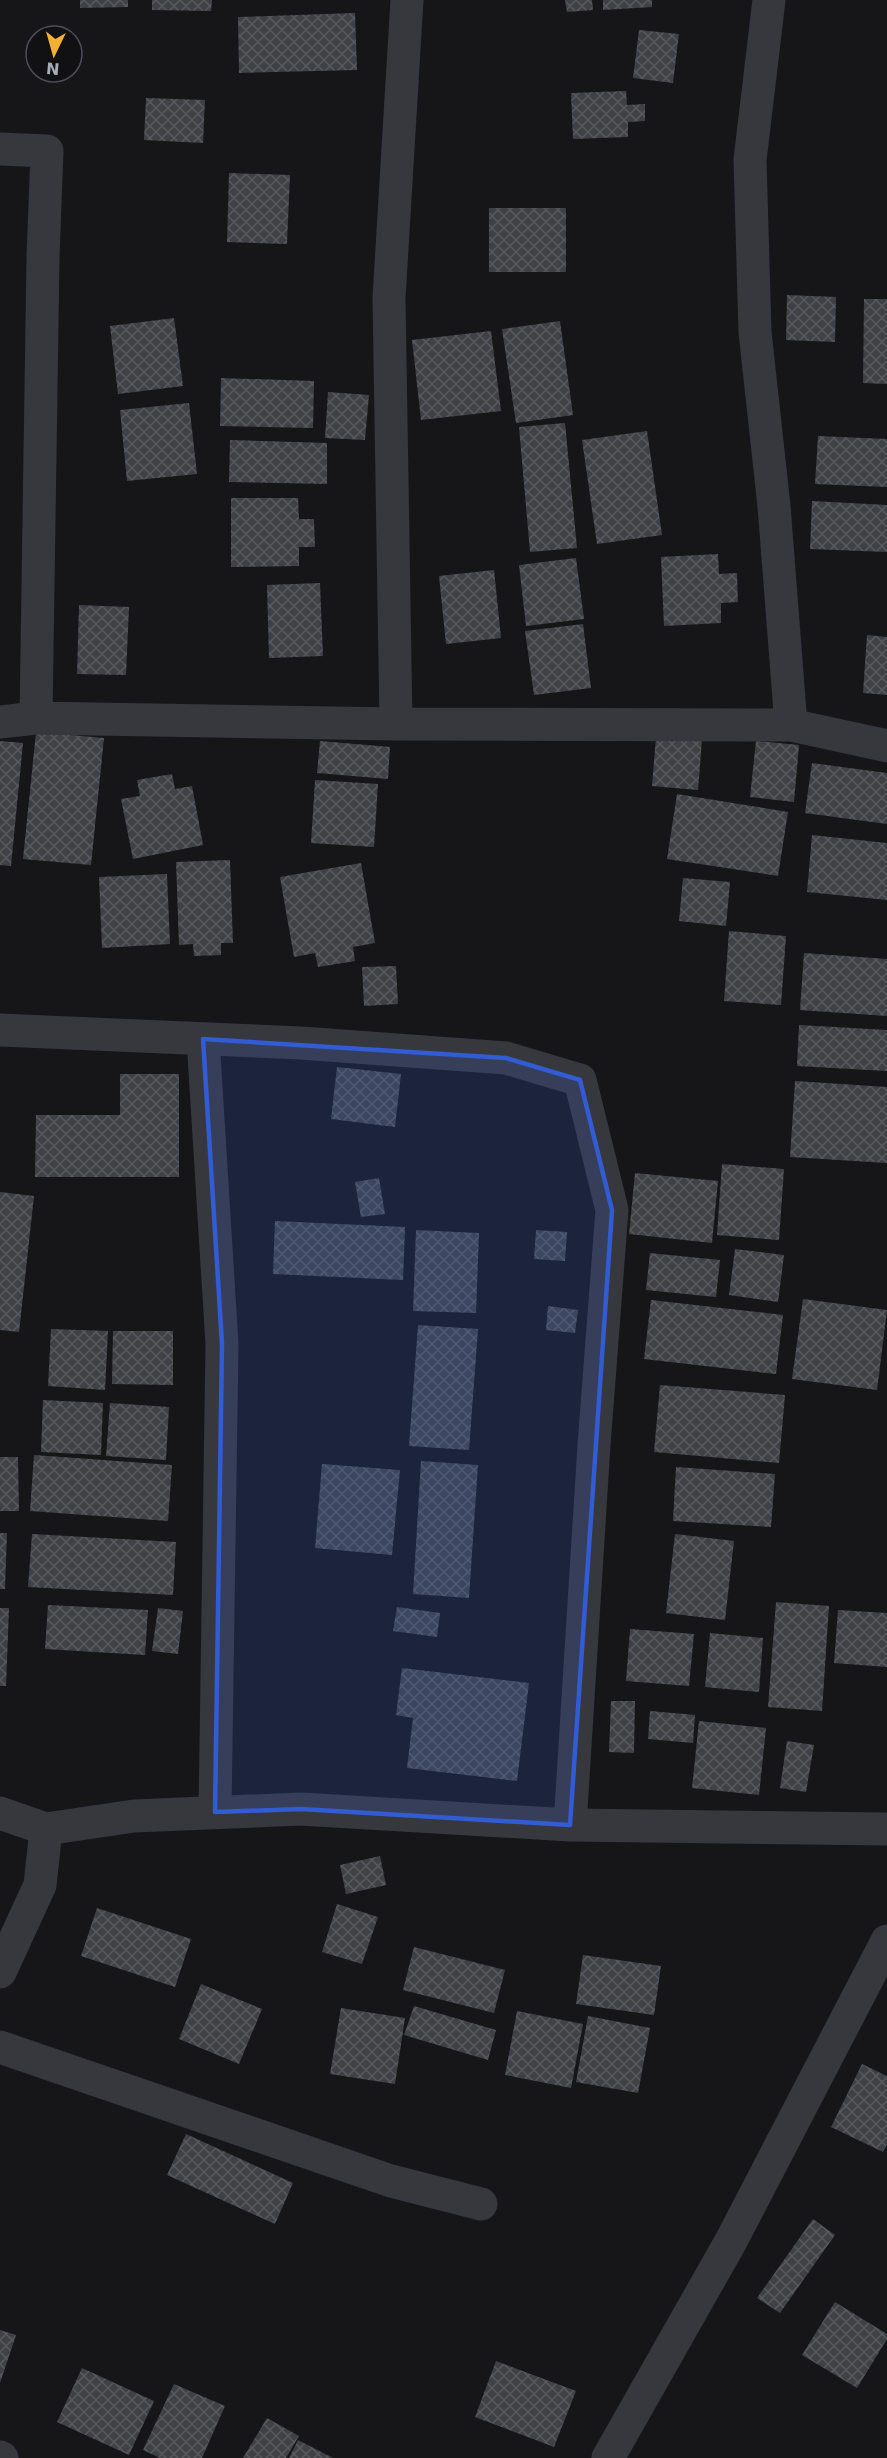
<svg xmlns="http://www.w3.org/2000/svg" width="887" height="2458" viewBox="0 0 887 2458" font-family="'DejaVu Sans',sans-serif">
  <style>
    .building { fill: url(#building-cross-hatch) }
    .lines { fill: none; stroke-linecap: round; stroke-linejoin: round }
    .minor { stroke: #37383d; stroke-width: 33 }
    .marked { fill: #325cd3; fill-opacity: 0.2; stroke: #325cd3; stroke-width: 4.5; stroke-linejoin: round }
  </style>
  <defs>
    <pattern id="building-cross-hatch" width="8" height="8" patternUnits="userSpaceOnUse" patternTransform="scale(1.5)"><rect width="8" height="8" fill="#404145"/><path d="M0 0l8 8M0 8l8-8" fill="none" stroke="#595a5e"/></pattern>
  </defs>
  <rect width="100%" height="100%" fill="#161618"/>
  <path class="building" d="M80 0H128V7L80 8Z
    M152 0H212L211 11 152 10Z
    M565 0H592L593 10 567 12Z
    M603 0H652V7L603 10Z
    M355 13 357 70 239 73 238 17Z
    M639 30 679 34 673 83 633 78Z
    M626 91 627 105 645 104V121L628 122V137L573 139 571 93Z
    M146 98 205 100 203 143 144 140Z
    M229 173 290 175 287 244 227 242Z
    M489 208H566V272H489Z
    M787 295 836 297 835 342 786 340Z
    M864 299H887V384L863 383Z
    M174 318 183 386 118 394 110 326Z
    M560 321 573 415 516 423 502 329Z
    M491 331 501 411 421 420 412 340Z
    M221 378 314 381 313 428 220 426Z
    M328 392 369 395 365 440 325 438Z
    M189 403 197 474 127 481 120 410Z
    M565 423 577 548 530 552 519 427Z
    M647 431 662 535 597 544 582 440Z
    M818 436 887 439V487L815 484Z
    M230 440 327 443V484L229 482Z
    M231 498H298L299 519H314L315 547H299V566L231 567Z
    M812 501 887 505V552L810 549Z
    M718 554 719 574 737 573 738 602 721 603V623L664 626 661 557Z
    M576 558 584 619 526 626 519 565Z
    M494 570 501 638 446 644 439 576Z
    M320 583 323 656 269 658 267 585Z
    M79 605 129 607 126 675 77 674Z
    M583 624 591 688 534 695 525 631Z
    M867 635 887 637V695L863 693Z
    M36 732 104 738 91 865 23 859Z
    M656 736 702 740 698 790 652 786Z
    M0 741 23 743 11 866 0 865Z
    M320 741 390 747 388 779 317 773Z
    M756 741 799 745 794 802 750 797Z
    M812 763 887 773V824L805 813Z
    M172 774 175 789 192 786 203 845 133 859 121 799 140 796 137 780Z
    M315 780 378 784 374 847 311 843Z
    M677 794 788 812 778 876 667 859Z
    M812 835 887 843V900L807 892Z
    M230 860 233 943H221V955L194 956 193 944 179 945 176 862Z
    M361 863 375 943 353 947 355 961 318 967 315 953 294 957 280 877Z
    M167 874 170 944 102 948 99 877Z
    M683 878 730 882 726 926 679 921Z
    M729 931 786 936 781 1005 724 1001Z
    M804 953 887 959V1016L800 1010Z
    M396 966 398 1004 364 1006 362 967Z
    M799 1025 887 1030V1071L797 1066Z
    M337 1067 401 1074 395 1127 331 1119Z
    M120 1074H179V1177H35L36 1115H120Z
    M795 1081 887 1087V1163L790 1157Z
    M722 1164 784 1169 779 1240 717 1235Z
    M635 1173 718 1181 712 1243 629 1234Z
    M379 1178 385 1214 361 1217 355 1182Z
    M0 1192 34 1196 19 1332 0 1330Z
    M275 1221 405 1227 403 1280 273 1274Z
    M416 1230 479 1233 476 1313 413 1311Z
    M536 1230 567 1232 565 1261 534 1259Z
    M735 1249 784 1255 778 1302 729 1295Z
    M650 1253 720 1260 716 1297 646 1290Z
    M803 1299 887 1310 877 1390 792 1379Z
    M651 1300 783 1315 776 1374 644 1359Z
    M548 1306 578 1310 575 1333 546 1330Z
    M418 1325 478 1329 469 1450 409 1446Z
    M51 1329 108 1331 105 1390 48 1386Z
    M113 1331H173V1385L112 1384Z
    M660 1385 785 1395 779 1463 654 1452Z
    M43 1400 103 1403 101 1455 41 1452Z
    M110 1403 169 1407 166 1460 106 1456Z
    M34 1455 172 1465 168 1521 30 1511Z
    M0 1457H18L19 1511H0Z
    M421 1461 478 1465 469 1598 413 1594Z
    M322 1464 400 1470 392 1555 315 1548Z
    M676 1467 775 1474 771 1527 673 1521Z
    M0 1533H7L5 1589H0Z
    M32 1534 176 1542 173 1595 28 1587Z
    M675 1534 734 1541 725 1620 666 1613Z
    M776 1602 829 1606 822 1711 768 1707Z
    M48 1605 148 1610 145 1655 45 1649Z
    M397 1607 440 1613 437 1637 393 1631Z
    M0 1608H9L6 1686H0Z
    M158 1608 183 1611 178 1654 152 1651Z
    M838 1610 887 1613V1667L834 1663Z
    M630 1629 694 1634 689 1686 626 1681Z
    M710 1633 763 1638 759 1692 705 1687Z
    M402 1668 529 1683 517 1781 407 1768 413 1718 396 1715Z
    M611 1701H635L634 1753 609 1752Z
    M650 1711 695 1715 693 1743 648 1739Z
    M699 1721 766 1728 759 1795 692 1788Z
    M787 1741 814 1745 806 1792 780 1788Z
    M380 1856 386 1885 346 1894 340 1865Z
    M337 1904 378 1917 362 1964 322 1952Z
    M97 1908 191 1939 175 1987 81 1956Z
    M414 1947 505 1970 494 2013 403 1990Z
    M583 1955 661 1966 654 2015 576 2004Z
    M201 1984 262 2009 239 2064 179 2039Z
    M414 2006 496 2030 488 2060 404 2035Z
    M341 2008 405 2018 395 2084 330 2074Z
    M517 2011 583 2024 571 2088 505 2075Z
    M588 2016 650 2028 638 2093 576 2082Z
    M862 2064 887 2076V2145L883 2152 831 2127Z
    M186 2134 293 2183 275 2224 167 2175Z
    M813 2219 835 2235 780 2313 757 2298Z
    M835 2302 887 2334V2339L857 2388 802 2355Z
    M0 2330 16 2335 0 2383Z
    M496 2361 576 2391 554 2447 475 2417Z
    M82 2368 154 2401 129 2455 57 2422Z
    M174 2384 225 2406 202 2458H160L143 2450Z
    M267 2418 299 2436 286 2458H243Z
    M298 2440 333 2458H289Z"/>
  <g class="lines">
    <path class="minor" d="M769 0 750 160 755 332 774 506 791 725
      M0 149 47 151 43 257 36 718
      M0 722 36 718 396 724 791 725 887 746
      M396 724 389 298 407 0
      M0 1030 301 1043 506 1058 580 1080 612 1210 594 1445 570 1825
      M203 1039 222 1344 215 1812
      M0 1813 46 1829 134 1816 301 1809 570 1825 887 1829
      M0 1972 40 1885 46 1829
      M0 2047 391 2181 481 2204
      M0 2457 2 2458
      M608 2458 731 2241 887 1941"/>
  </g>
  <path class="marked" d="M203 1039 506 1058 580 1080 612 1210 570 1825 301 1809 215 1812 222 1344Z"/>
  <g transform="translate(54 54) rotate(185)"><circle r="28" fill="#111113" stroke="#4d4f55" stroke-width="1.5"/>
  <path d="M0-4.5L10 22L0 15L-10 22Z" fill="#f2b134"/>
  <text y="-9" font-size="16" font-weight="bold" text-anchor="middle" fill="#a8adb8">N</text>
  </g>
</svg>
